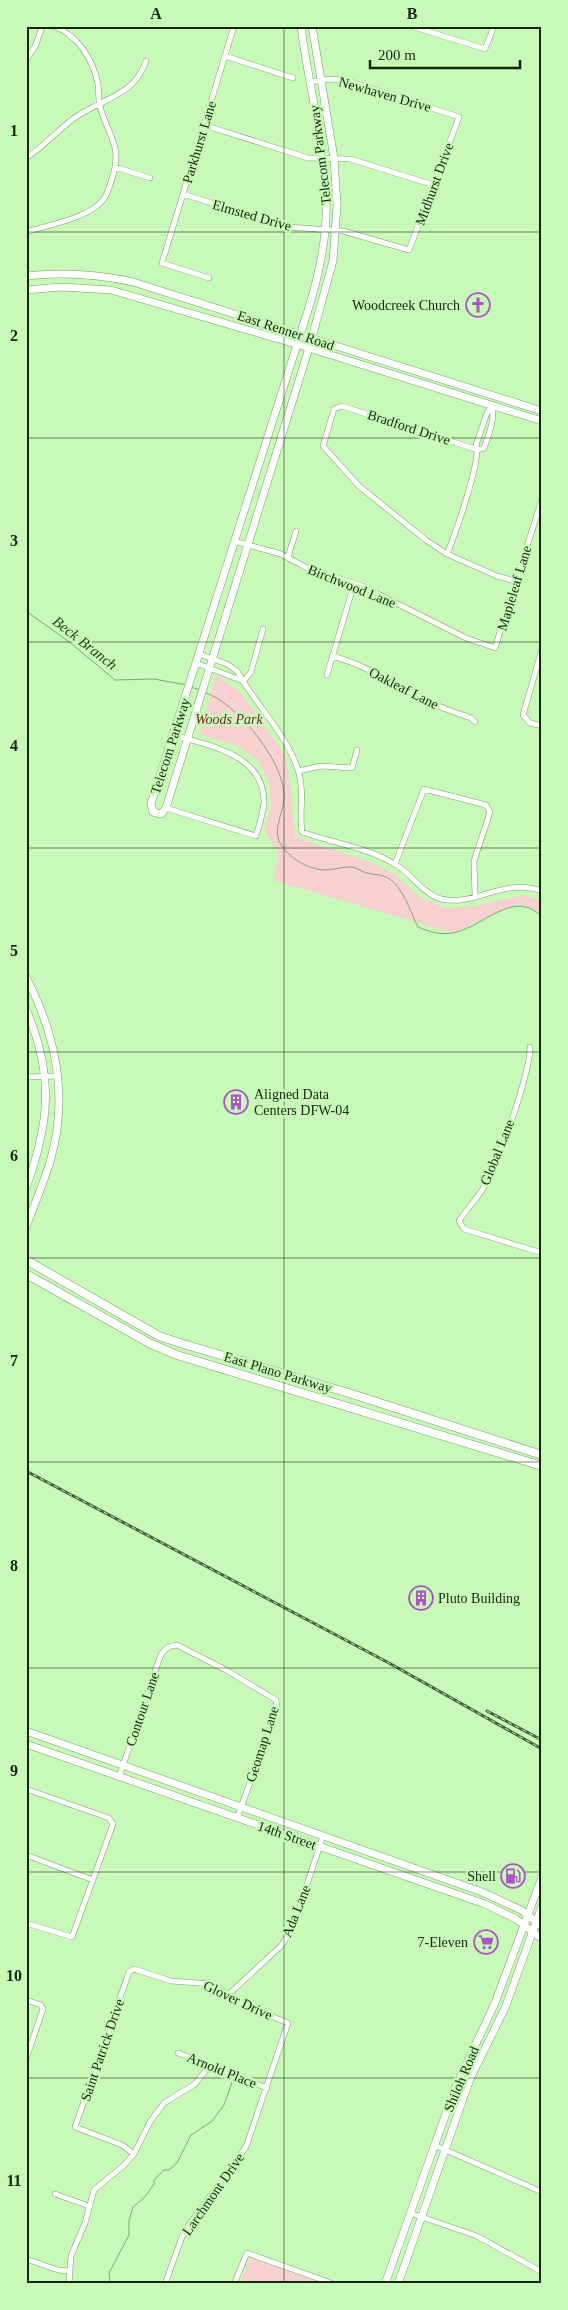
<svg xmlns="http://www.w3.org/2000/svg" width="568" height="2310" viewBox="0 0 568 2310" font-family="Georgia,serif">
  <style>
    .green { fill: #f7d0d0 }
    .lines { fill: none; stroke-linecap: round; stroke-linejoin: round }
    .stream { stroke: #81a775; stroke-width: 1 }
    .street-casing { stroke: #73a063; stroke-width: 6 }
    .secondary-casing { stroke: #73a063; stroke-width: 8 }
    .primary-casing { stroke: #73a063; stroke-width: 9 }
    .street { stroke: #fff; stroke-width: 5 }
    .secondary { stroke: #fff; stroke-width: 7 }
    .primary { stroke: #fff; stroke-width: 8 }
    .rail-casing { stroke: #45603c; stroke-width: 3 }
    .rail { stroke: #c8f9b8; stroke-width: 1; stroke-dasharray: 4; stroke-linecap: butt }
    .grid { fill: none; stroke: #14270e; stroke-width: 1; stroke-opacity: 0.55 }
    .labels { text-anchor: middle; stroke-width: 5; stroke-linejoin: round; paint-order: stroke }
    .street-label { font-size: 14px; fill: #14270e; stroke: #c8f9b8 }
    .poi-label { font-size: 14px; fill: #14270e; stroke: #c8f9b8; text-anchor: end }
    .park-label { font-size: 14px; font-style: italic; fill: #6e1e27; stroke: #c8f9b8 }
    .water-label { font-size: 15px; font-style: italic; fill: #1e430f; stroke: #c8f9b8 }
    .neatline { fill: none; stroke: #14270e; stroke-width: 2 }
    .grid-label { font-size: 16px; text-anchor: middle; font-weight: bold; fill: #14270e }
  </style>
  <rect width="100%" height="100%" fill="#c8f9b8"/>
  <path class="green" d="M216 675 240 692 286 756 291 790 295 837 368 861 395 874 419 897 446 908 476 906 524 895 542 901V917L533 908 517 904 453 933 273 880 279 855 264 828 271 807 269 783 259 762 238 746 199 734Z
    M252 2258 323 2284H240L249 2259Z"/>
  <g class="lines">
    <path class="stream" d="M26 611 72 644 115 680 154 679 187 685
      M190 687 201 690
      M204 692C237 703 283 760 284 795 285 810 272 829 280 843 289 858 307 869 324 870 333 870 341 867 350 867 356 867 362 872 367 873 373 875 381 874 386 877 403 885 410 912 418 927 430 932 439 935 452 933 483 928 514 887 542 917
      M110 2284 109 2273 129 2235V2221L133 2207 145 2197 154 2184V2180L164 2170H169L177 2163 191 2135 212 2121 224 2105 232 2082"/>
    <g class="street-casing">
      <path id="street" d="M411 26 485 49 494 26
        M225 56 293 78
        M26 60 36 45 42 26
        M204 125 308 158 350 159 434 185
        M26 158C43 147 57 131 73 119 100 99 135 96 146 61
        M115 167 150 178
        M183 194 289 227 343 231 409 250 459 117 348 81 331 79 310 82
        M26 232C48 225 89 218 103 200 108 194 109 186 112 179 123 143 108 138 100 106 98 99 99 91 98 84 93 59 77 34 53 26
        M209 278 162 263 234 26
        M478 450 342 406 334 409 323 446 359 486 426 540 447 554 497 576 515 581
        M478 450 484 448C489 434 495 420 492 406
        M234 541 281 554 307 568 362 586 466 638 495 648 542 499
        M447 554C454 537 482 459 476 445L487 413 492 406
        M288 557 296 531
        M542 649 523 715 530 723 542 726
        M199 654 227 664 237 671C255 704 286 733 298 770 305 791 299 812 302 832 333 843 367 847 396 865 412 874 423 894 441 899 477 907 502 877 542 891
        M332 656C367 665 395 685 427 701 441 708 457 713 471 718L475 722
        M196 663 243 681
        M327 675 354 584
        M243 682 251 672 263 629
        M298 771 321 766 352 768 357 750
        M166 808 256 836C259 826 263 814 264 803 265 754 209 746 174 735
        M395 864 424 789 486 805 490 812 474 861 475 897
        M530 1047C530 1073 501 1155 488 1180 481 1195 468 1207 459 1221L464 1229 542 1253
        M26 1077 58 1076
        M119 1777 160 1657C164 1649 168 1646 177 1645L226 1670 276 1700 277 1710 237 1818
        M26 1789 109 1818 113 1824 72 1937 26 1923
        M26 1855 93 1880
        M229 1994 282 1945 294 1924 323 1836
        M26 2000 41 2005 43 2009 26 2059
        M178 2053 267 2088
        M434 2145 542 2192
        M134 2154 122 2145 75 2127 129 1972 134 1969 171 1981 211 1984 244 2005 288 2023 246 2147 188 2226 182 2237 165 2284
        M55 2194 89 2206
        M410 2213 477 2236 542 2272
        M29 2260 58 2270 69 2271
        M69 2284 71 2256 85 2223 94 2190 123 2166 134 2154 150 2122 164 2103 195 2084 210 2065
        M234 2284 247 2253 334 2284"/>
    </g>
    <g class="secondary-casing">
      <path id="secondary" d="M301 26C308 83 324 140 326 197 328 235 320 271 309 307L151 804 153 812 161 814 166 808 309 348 333 261 337 206 334 158 312 26
        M26 276C63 272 97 274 133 282L542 411
        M26 290 61 287 111 290 296 344 542 421
        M26 977C56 1035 69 1098 50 1162 43 1184 34 1206 26 1227
        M26 1009C54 1075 50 1122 26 1188
        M26 1731 482 1892 521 1910 542 1926
        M26 1744 485 1904 516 1919 542 1939
        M385 2284 454 2091 495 2003 542 1877
        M398 2284 470 2079 505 2008 542 1906"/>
    </g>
    <g class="primary-casing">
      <path id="primary" d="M26 1260 159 1336 180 1343 352 1394 542 1455
        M26 1274 151 1344 177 1355 542 1466"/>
    </g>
    <use href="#street" class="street"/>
    <use href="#secondary" class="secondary"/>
    <use href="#primary" class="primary"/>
    <g class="rail-casing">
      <path id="rail" d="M26 1471 389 1663 542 1749
        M487 1711 542 1740"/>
    </g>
    <use href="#rail" class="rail"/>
  </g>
  <path class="grid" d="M284 26V2284M26 232H542M26 438H542M26 642H542M26 848H542M26 1052H542M26 1258H542M26 1462H542M26 1668H542M26 1872H542M26 2078H542"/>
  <defs>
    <g id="church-ring" transform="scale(1.25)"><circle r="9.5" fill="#c8f9b8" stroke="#aa55c3" stroke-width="1.5"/><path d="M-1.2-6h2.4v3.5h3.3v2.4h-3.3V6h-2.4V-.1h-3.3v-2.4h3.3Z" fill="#aa55c3"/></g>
    <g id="building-ring" transform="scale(1.25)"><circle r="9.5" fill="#c8f9b8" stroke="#aa55c3" stroke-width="1.5"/><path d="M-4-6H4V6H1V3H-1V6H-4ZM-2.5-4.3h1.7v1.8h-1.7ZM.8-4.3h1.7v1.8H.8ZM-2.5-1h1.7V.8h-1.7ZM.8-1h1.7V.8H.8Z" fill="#aa55c3"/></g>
    <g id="fuel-ring" transform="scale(1.25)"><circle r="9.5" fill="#c8f9b8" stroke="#aa55c3" stroke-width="1.5"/><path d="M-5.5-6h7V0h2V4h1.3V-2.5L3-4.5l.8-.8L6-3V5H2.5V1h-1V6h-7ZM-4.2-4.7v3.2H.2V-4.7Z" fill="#aa55c3"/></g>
    <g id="supermarket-ring" transform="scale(1.25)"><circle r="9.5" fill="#c8f9b8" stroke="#aa55c3" stroke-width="1.5"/><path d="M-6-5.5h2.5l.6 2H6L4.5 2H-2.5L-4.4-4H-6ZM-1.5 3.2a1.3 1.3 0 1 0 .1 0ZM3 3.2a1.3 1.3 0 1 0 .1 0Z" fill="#aa55c3"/></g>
  </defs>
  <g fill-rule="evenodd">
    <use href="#church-ring" x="478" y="305"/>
    <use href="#building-ring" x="236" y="1102"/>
    <use href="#building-ring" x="421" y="1598"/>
    <use href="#fuel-ring" x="513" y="1876"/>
    <use href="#supermarket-ring" x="486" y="1942"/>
  </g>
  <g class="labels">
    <g class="street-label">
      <text transform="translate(385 94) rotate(16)" y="5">Newhaven Drive</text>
      <text transform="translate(199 142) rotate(-73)" y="5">Parkhurst Lane</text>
      <text transform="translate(320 155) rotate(-97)" y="5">Telecom Parkway</text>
      <text transform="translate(434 184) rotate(-70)" y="5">Midhurst Drive</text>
      <text transform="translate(252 215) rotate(16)" y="5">Elmsted Drive</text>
      <text transform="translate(286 330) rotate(18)" y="5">East Renner Road</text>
      <text transform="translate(409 427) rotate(18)" y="5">Bradford Drive</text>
      <text transform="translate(352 586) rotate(22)" y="5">Birchwood Lane</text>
      <text transform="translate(514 588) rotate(-73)" y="5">Mapleleaf Lane</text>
      <text transform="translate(404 688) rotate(27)" y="5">Oakleaf Lane</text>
      <text transform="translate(170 746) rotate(-72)" y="5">Telecom Parkway</text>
      <text transform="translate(497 1152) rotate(-68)" y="5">Global Lane</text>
      <text transform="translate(278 1372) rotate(17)" y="5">East Plano Parkway</text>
      <text transform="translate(142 1709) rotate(-71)" y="5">Contour Lane</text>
      <text transform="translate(262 1744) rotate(-72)" y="5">Geomap Lane</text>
      <text transform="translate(287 1835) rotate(19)" y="5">14th Street</text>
      <text transform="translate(296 1911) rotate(-68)" y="5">Ada Lane</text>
      <text transform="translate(238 2000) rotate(25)" y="5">Glover Drive</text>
      <text transform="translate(102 2050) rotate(-71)" y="5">Saint Patrick Drive</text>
      <text transform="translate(222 2070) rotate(22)" y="5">Arnold Place</text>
      <text transform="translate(461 2079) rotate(-67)" y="5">Shiloh Road</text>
      <text transform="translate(213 2194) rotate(-55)" y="5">Larchmont Drive</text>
    </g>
    <g class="poi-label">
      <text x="460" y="310">Woodcreek Church</text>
      <text x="254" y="1099" text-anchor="start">Aligned Data<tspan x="254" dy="16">Centers DFW-04</tspan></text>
      <text x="438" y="1603" text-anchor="start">Pluto Building</text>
      <text x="496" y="1881">Shell</text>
      <text x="468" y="1947">7-Eleven</text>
    </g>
    <g class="park-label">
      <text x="229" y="724">Woods Park</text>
    </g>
    <g class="water-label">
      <text transform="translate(85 643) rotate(38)" y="5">Beck Branch</text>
    </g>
  </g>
  <rect width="568" height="2310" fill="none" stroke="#c8f9b8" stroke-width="55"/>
  <path d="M370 60v8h150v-8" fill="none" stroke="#14270e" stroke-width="2.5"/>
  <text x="378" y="60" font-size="15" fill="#14270e" stroke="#c8f9b8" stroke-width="4" paint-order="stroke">200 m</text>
  <rect x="28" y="28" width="512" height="2254" class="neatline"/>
  <g class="grid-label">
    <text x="156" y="19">A</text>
    <text x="412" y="19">B</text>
    <text x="14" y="136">1</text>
    <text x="14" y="341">2</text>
    <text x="14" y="546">3</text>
    <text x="14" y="751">4</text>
    <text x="14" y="956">5</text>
    <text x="14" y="1161">6</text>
    <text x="14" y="1366">7</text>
    <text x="14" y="1571">8</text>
    <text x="14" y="1776">9</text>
    <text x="14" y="1981">10</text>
    <text x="14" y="2186">11</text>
  </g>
</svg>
